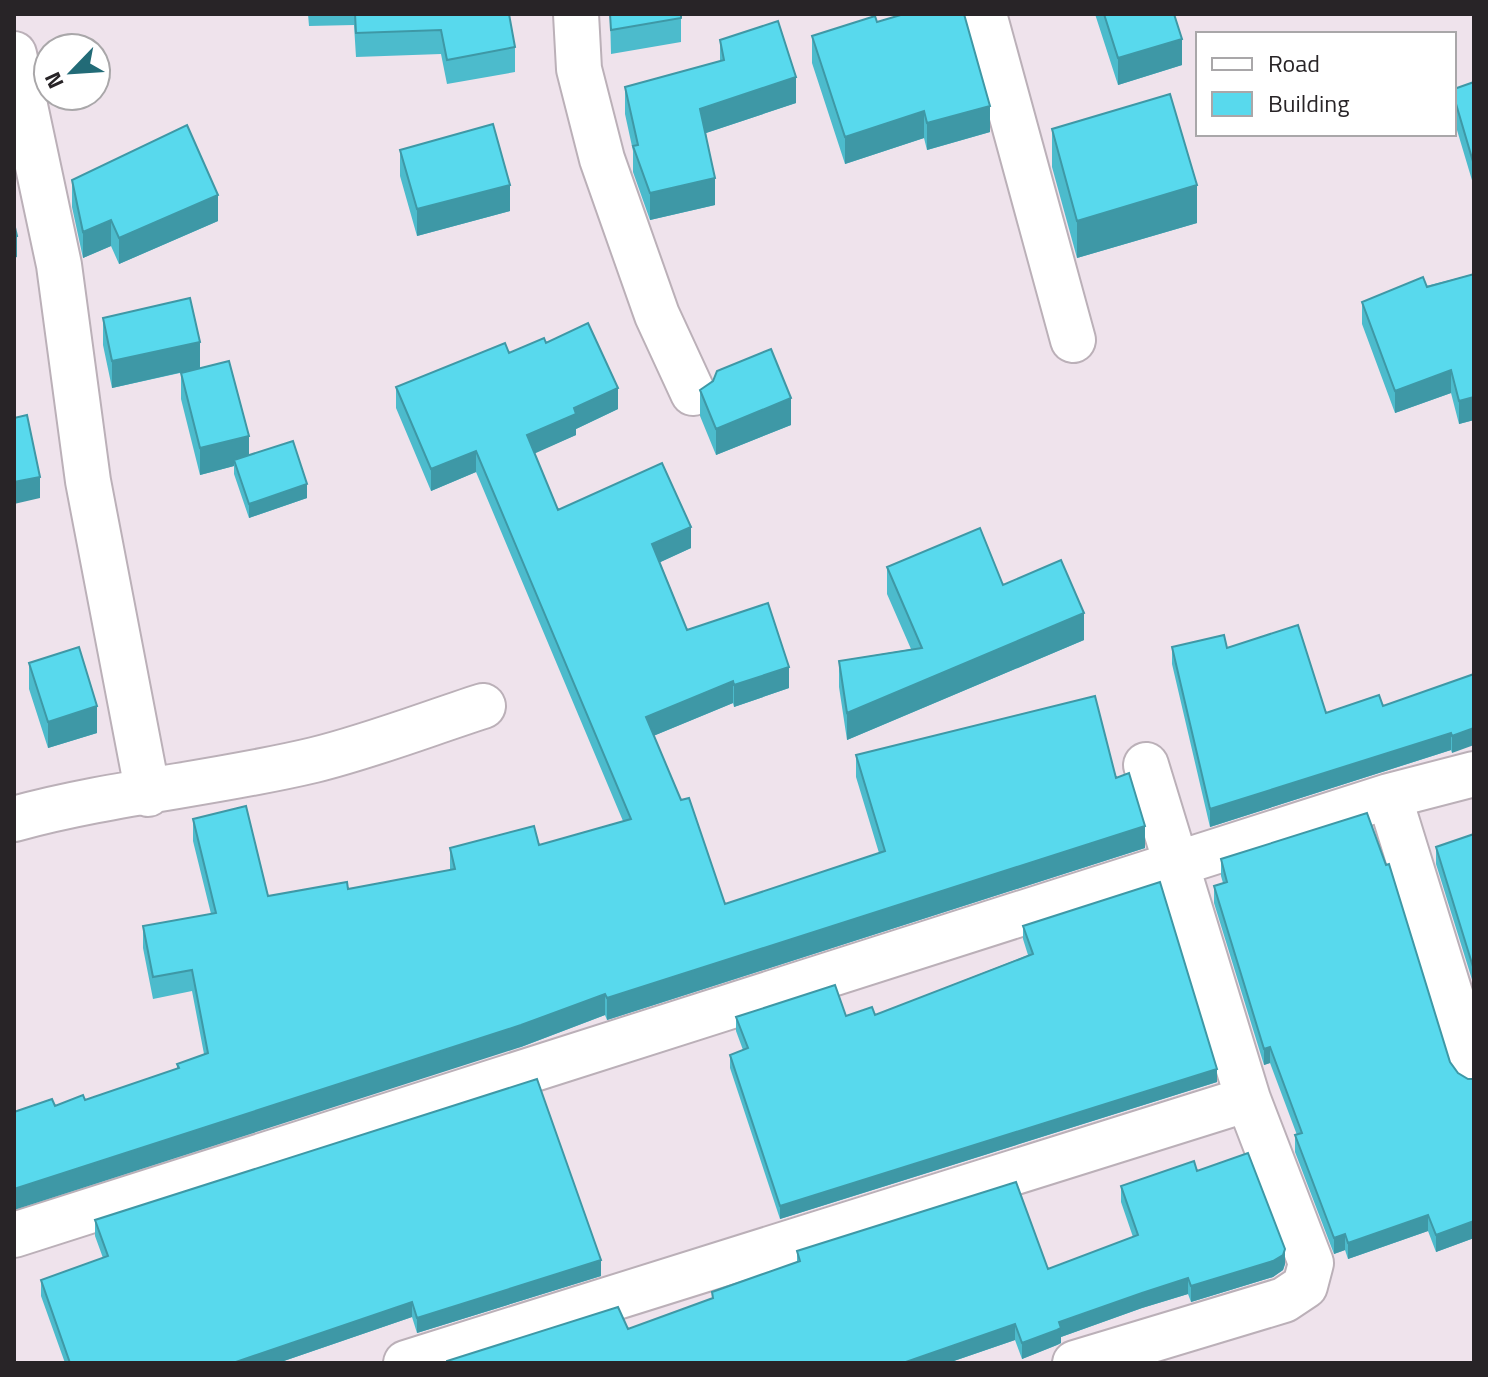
<svg xmlns="http://www.w3.org/2000/svg" width="1488" height="1377" viewBox="0 0 1488 1377" font-family="'Titillium Web',sans-serif">
  <style>
    .lines { fill: none; stroke-linecap: round; stroke-linejoin: round }
    .minor-casing { stroke: #bbb0b8; stroke-width: 48 }
    .minor { stroke: #fff; stroke-width: 44 }
    .wall { fill: #4cbbcc }
    .shaded-wall { fill: #3e98a6 }
    .building { fill: #58d9ed; stroke: #3e98a6; stroke-width: 2 }
  </style>
  <rect width="100%" height="100%" fill="#efe3ec"/>
  <g class="lines">
    <g class="minor-casing">
      <path id="minor" d="M576 14 579 69 602 159 657 315 693 393
        M984 14 1073 340
        M14 54 59 265 88 481 148 794
        M1389 796 1474 1071
        M14 819C112 792 214 784 314 760 371 746 427 724 483 706
        M14 1235 1389 796 1474 774
        M406 1363 1248 1099
        M1075 1363 1284 1300 1305 1286 1311 1263 1248 1099 1146 765"/>
    </g>
    <use href="#minor" class="minor"/>
  </g>
  <path class="wall" d="M308 14H509L515 47V72L447 84 441 54 356 57 354 25 309 26Z
    M610 14H681V42L611 54Z
    M1095 14H1174L1182 65 1118 85Z
    M877 22 990 132 927 150 924 138 845 164 812 63V36Z
    M720 40 796 103 706 133 715 205 650 220 633 172V151L625 114V87L720 61Z
    M1474 82V187L1454 120V89Z
    M1052 129 1197 223 1077 258 1052 167Z
    M400 150 510 211 417 236 400 176Z
    M72 180 218 221 119 264 111 246 83 258 72 207Z
    M1474 274V420L1459 424 1451 393 1395 413 1362 324V302Z
    M103 318 200 368 249 455 307 498 249 518 234 474V466L200 475 181 399V373L189 371 112 388 103 345Z
    M546 343 618 409 576 429V435L534 453 558 510 691 548 660 562 687 630 789 688 734 707 733 703 653 736 725 904 879 853 856 777V755L1116 778 1145 848 607 1020 605 1015 521 1047 55 1106 85 1100 177 1069V1064L204 1054 192 991 153 999 143 948V926L211 914 193 841V819L268 896 348 889 450 870V848L539 845 623 821 476 472 431 491 396 408V387Z
    M700 390 791 425 716 455 700 416Z
    M887 567 1003 585 1084 640 847 740 839 687V661L911 649 887 594Z
    M1172 647 1227 648 1326 713 1383 706 1474 674 1452 753 1451 750 1210 827 1172 664Z
    M29 663 97 733 48 748 29 689Z
    M1474 834V986L1436 864V847Z
    M1221 859 1450 1062 1458 1073 1468 1079H1474V1238L1436 1252 1428 1231 1348 1259 1345 1250 1334 1254 1295 1152V1135H1297L1270 1063 1264 1065 1214 903V886L1223 883 1221 876Z
    M1023 926 1217 1082 780 1219 730 1068V1055L743 1050 736 1031V1017L875 1015 1028 955 1023 939Z
    M1197 1171 1285 1264 1283 1270 1273 1277 1191 1302 1188 1294 1142 1308 1061 1337V1343L1057 1345 1022 1359 1015 1340 948 1363H447V1361L628 1329 712 1298V1292L797 1262V1251L1048 1269 1133 1237 1121 1202V1186Z
    M95 1220 601 1276 417 1333 412 1317 278 1363H65L41 1296V1280L103 1258 95 1236Z"/>
  <path class="shaded-wall" d="M1182 39V65L1118 85V58Z
    M796 77V103L700 135V109Z
    M990 106V132L927 150V123Z
    M924 111V138L845 164V137Z
    M715 178V205L650 220V193Z
    M510 185V211L417 236V209Z
    M1197 185V223L1077 258V221Z
    M218 195V221L119 264V238Z
    M111 220V246L83 258V232Z
    M17 236V257L14 258V237Z
    M200 342V368L112 388V361Z
    M1451 370V393L1395 413V391Z
    M618 388V409L576 429V435L527 457V435L574 408Z
    M1474 397V420L1459 424V401Z
    M791 398V425L716 455V429Z
    M249 436V462L234 460V466L200 475V448Z
    M476 451V472L431 491V469Z
    M40 477V498L14 504V482Z
    M307 484V498L249 518V504Z
    M691 527V548L652 566V544Z
    M1084 613V640L847 740V713Z
    M789 667V688L734 707V685Z
    M733 681V703L646 739V717Z
    M97 706V733L48 748V722Z
    M1474 728V745L1452 753V736Z
    M1451 733V750L1210 827V809Z
    M1145 826V848L607 1020V998Z
    M605 994V1015L521 1047 14 1210V1189Z
    M1270 1047V1063L1264 1065V1049Z
    M1217 1069V1082L780 1219V1206Z
    M1428 1215V1231L1348 1259V1243Z
    M1474 1221V1238L1436 1252V1235Z
    M1345 1234V1250L1334 1254V1238Z
    M1285 1249V1264L1283 1270 1273 1277 1191 1302V1286Z
    M601 1260V1276L417 1333V1318Z
    M1188 1278V1294L1142 1308 1061 1337V1343L1057 1345 1022 1359V1343L1059 1322 1142 1293Z
    M412 1302V1317L278 1363H233Z
    M1015 1324V1340L948 1363H903Z"/>
  <path class="building" d="M355 14H509L515 47 447 60 441 30 356 33Z
    M610 14H681V18L611 30Z
    M904 14H964L990 106 927 123 924 111 845 137 812 36 875 16 877 22Z
    M1104 14H1174L1182 39 1118 58Z
    M778 21 796 77 700 109 715 178 650 193 633 146 638 145 625 87 724 60 720 40Z
    M1474 82V165L1454 97V89Z
    M1170 94 1197 185 1077 221 1052 129Z
    M493 124 510 185 417 209 400 150Z
    M187 125 218 195 119 238 111 220 83 232 72 180Z
    M14 223 17 236 14 237Z
    M1474 274V397L1459 401 1451 370 1395 391 1362 302 1423 277 1427 287Z
    M190 298 200 342 112 361 103 318Z
    M588 323 618 388 574 408 576 414 527 435 558 510 662 463 691 527 652 544 687 630 768 603 789 667 734 685 733 681 646 717 681 800 689 798 725 904 885 851 856 755 1095 696 1116 778 1129 773 1145 826 607 998 605 994 521 1025 14 1189V1112L52 1099 55 1106 83 1095 85 1100 179 1068 177 1064 208 1053 192 970 153 977 143 926 216 913 193 819 246 806 268 896 347 882 348 889 455 869 450 848 534 826 539 845 631 819 476 451 431 469 396 387 505 343 509 353 544 338 546 343Z
    M771 349 791 398 716 429 700 390 713 381 717 371Z
    M229 361 249 436 200 448 181 373Z
    M27 415 40 477 14 482V418Z
    M293 441 307 484 249 504 234 460Z
    M980 528 1003 585 1061 560 1084 613 847 713 839 661 922 648 887 567Z
    M1298 625 1326 713 1379 695 1383 706 1474 674V728L1452 736 1451 733 1210 809 1172 647 1224 635 1227 648Z
    M79 647 97 706 48 722 29 663Z
    M1367 813 1386 865 1389 864 1450 1062 1458 1073 1468 1079H1474V1221L1436 1235 1428 1215 1348 1243 1345 1234 1334 1238 1295 1135 1302 1133 1270 1047 1264 1049 1214 886 1227 882 1221 859Z
    M1474 834V970L1436 847Z
    M1160 882 1217 1069 780 1206 730 1055 748 1048 736 1017 835 985 846 1016 872 1007 875 1015 1033 954 1023 926Z
    M537 1079 601 1260 417 1318 412 1302 233 1363H69H70L41 1280 108 1256 95 1220Z
    M1248 1153 1285 1249 1283 1255 1273 1261 1191 1286 1188 1278 1142 1293 1059 1322 1061 1328 1057 1330 1022 1343 1015 1324 903 1363H447V1361L618 1307 628 1329 713 1298 712 1292 800 1261 797 1251 1016 1182 1048 1269 1138 1235 1121 1186 1194 1161 1197 1171Z"/>
  <rect width="1488" height="1377" fill="none" stroke="#282427" stroke-width="32"/>
  <rect x="1196" y="32" width="260" height="104" fill="#ffffff" stroke="#a9a7a9" stroke-width="2"/>
  <rect x="1212" y="58" width="40" height="12" fill="#ffffff" stroke="#a9a7a9" stroke-width="2"/>
  <text x="1268" y="72" font-size="24" fill="#282427">Road</text>
  <rect x="1212" y="92" width="40" height="24" fill="#58d9ed" stroke="#a9a7a9" stroke-width="2"/>
  <text x="1268" y="112" font-size="24" fill="#282427">Building</text>
  <g transform="translate(72 72) rotate(245)"><circle r="38" fill="#ffffff" stroke="#a9a7a9" stroke-width="2"/>
  <path d="M0-6L14 30L0 20L-14 30Z" fill="#226b77"/>
  <text y="-12" font-size="22" font-weight="bold" text-anchor="middle" fill="#282427">N</text>
  </g>
</svg>
